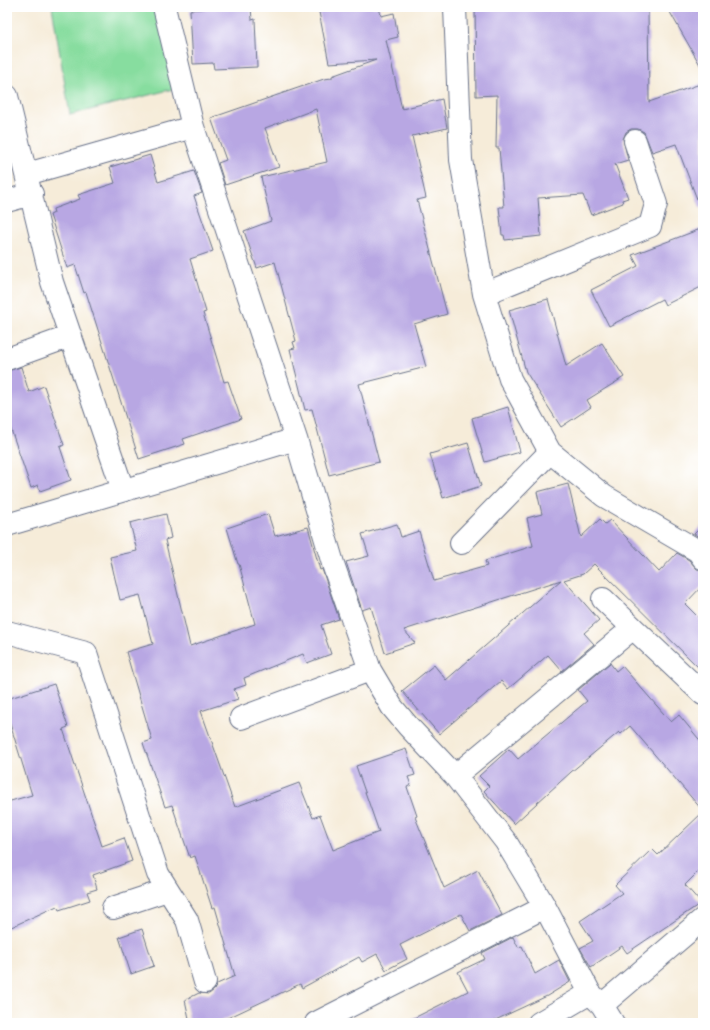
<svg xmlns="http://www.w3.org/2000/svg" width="710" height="1030" viewBox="0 0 710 1030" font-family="'IM FELL Great Primer',serif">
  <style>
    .green { fill: #87dd9f; stroke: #51867e }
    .building { fill: #b8a7e3 }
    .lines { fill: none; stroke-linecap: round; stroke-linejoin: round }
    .street-casing { stroke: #687189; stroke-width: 24 }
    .street { stroke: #fff; stroke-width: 22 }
  </style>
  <rect width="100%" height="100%" fill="#fff"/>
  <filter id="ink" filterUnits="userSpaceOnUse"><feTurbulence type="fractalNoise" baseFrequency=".025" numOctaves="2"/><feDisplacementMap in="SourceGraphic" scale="8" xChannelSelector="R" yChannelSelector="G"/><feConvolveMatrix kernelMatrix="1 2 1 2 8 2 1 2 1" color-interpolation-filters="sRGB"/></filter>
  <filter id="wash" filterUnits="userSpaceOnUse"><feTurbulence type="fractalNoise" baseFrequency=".012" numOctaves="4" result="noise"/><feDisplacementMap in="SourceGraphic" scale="16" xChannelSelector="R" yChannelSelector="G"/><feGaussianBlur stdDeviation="0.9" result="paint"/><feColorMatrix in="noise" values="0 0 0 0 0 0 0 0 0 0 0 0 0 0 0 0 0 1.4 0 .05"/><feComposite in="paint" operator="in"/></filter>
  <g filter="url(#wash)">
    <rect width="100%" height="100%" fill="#f6ecd9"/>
    <path class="green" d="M52 7H158L177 88 70 115Z"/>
    <g id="blocks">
      <path class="building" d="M210 7H251L252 20 255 19 257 67 214 69 213 63 193 64 190 10 210 8Z
        M318 7H379L381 16 394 13 398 37 386 40 402 109 442 99 447 128 412 136 426 198 417 200 447 314 414 324 426 367 359 384 379 462 329 475 312 409 305 410 290 349 295 348 293 342 296 341 275 262 257 268 244 231 271 221 261 177 327 162 316 109 265 128 279 167 225 185 218 163 226 160 211 118 324 79 332 78V76L376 60 329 63Z
        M475 7H648L649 102 703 83V207H700L676 144 652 152 644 132 638 129H631L626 132 623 139 628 160 615 164 628 198 622 200 623 203 591 215 583 195 538 198 541 236 505 240 504 235H502L499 207H504L499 148H496L497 95 476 96Z
        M667 7H703V70Z
        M150 155 158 182 194 171 202 193 194 196 213 251 190 259 206 312 203 313 224 382 228 381 241 419 183 439 185 444 139 459 86 292 84 293 75 265 67 268 50 215 54 213 53 209 80 199 78 195 115 183 110 167Z
        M703 228V286L665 305 662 299 609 326 591 290 638 266 632 255Z
        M548 299 566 366 602 343 624 377 587 400 591 407 561 427 526 372 509 310Z
        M21 367 29 392 44 386 64 445 60 447 71 480 40 491 38 485 31 488 7 418V371Z
        M508 407 520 452 485 462 472 418Z
        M468 443 481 486 443 498 430 454Z
        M568 484 581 537 600 519 605 524 610 520 659 572 677 553 689 560 697 569 703 570V585L685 604 703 622V672L594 564 583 574 564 580 599 620 584 633 594 644 562 671 548 655 508 689 501 681 439 734 402 691 434 665 446 680 561 580 404 630 415 643 385 653 371 607 362 610 346 562 369 556 362 534 397 524 401 537 419 531 434 581 487 566 485 561 533 546 527 518 542 514 537 492Z
        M166 514 171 538 165 540 190 646 255 624 239 564H238L227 528 268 514 275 536 308 527 320 570 322 569 339 619 321 625 331 654 307 663 303 654 244 678 246 685 234 689 238 699 201 711 235 807 299 783 313 818 320 815 333 850 379 832 356 766 406 749 415 775 408 777 411 785 407 787 417 816 415 817 444 888 478 870 502 915 470 931 461 914 400 945 407 959 386 970 377 954 362 962 359 957 302 988 300 984 217 1023H190L185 1000 199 993 209 994 214 990 217 984 235 976 215 907 212 908 195 856 190 858 172 805 165 807 143 743 152 740 126 652 153 644 140 595 120 600 110 557 137 551 130 523Z
        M703 525V539L694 534Z
        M610 663 616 671 622 666 671 722 679 715 703 744V811L630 726 621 734 619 732 571 772 514 824 484 791 489 786 479 776 509 749 518 759 587 701 578 690Z
        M54 684 68 727 63 729 102 846 124 838 132 861 93 875 97 889 87 892 90 900 59 910 57 906 7 929V802L32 795 7 714V699Z
        M703 812V867L685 885 701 903 627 953 622 946 591 967 580 948 593 941 580 921 622 893 615 885 652 849 658 855Z
        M142 929 154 966 131 974 119 937Z
        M513 937 518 947 522 946 535 974 559 960 570 982 547 996 489 1023H404L468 991 458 972 485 959 482 953Z"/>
    </g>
  </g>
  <g filter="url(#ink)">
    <use href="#blocks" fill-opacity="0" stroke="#687189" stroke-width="1"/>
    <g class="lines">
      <g class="street-casing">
        <path id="street" d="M164 7 193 127 296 439 334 567 370 670 392 707 408 726 455 776 506 842 545 907 590 993 602 1005 613 1023
          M455 7 461 160 484 294 510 379 550 452 604 496 698 551 703 558
          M7 96 52 282 123 490
          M27 174 193 127
          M7 201 32 194
          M484 294 650 226 656 204 635 141
          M7 359 71 336
          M7 525 296 439
          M461 543 550 452
          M603 599 633 628
          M7 632 86 653 158 874 187 920 205 982
          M241 718 370 670
          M455 776 633 628 703 694
          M113 908 167 890
          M602 1005 703 919
          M316 1023 545 907
          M539 1023 590 993"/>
      </g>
      <use href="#street" class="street"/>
    </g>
  </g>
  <rect width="710" height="1030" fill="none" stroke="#fff" stroke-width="24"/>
</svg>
